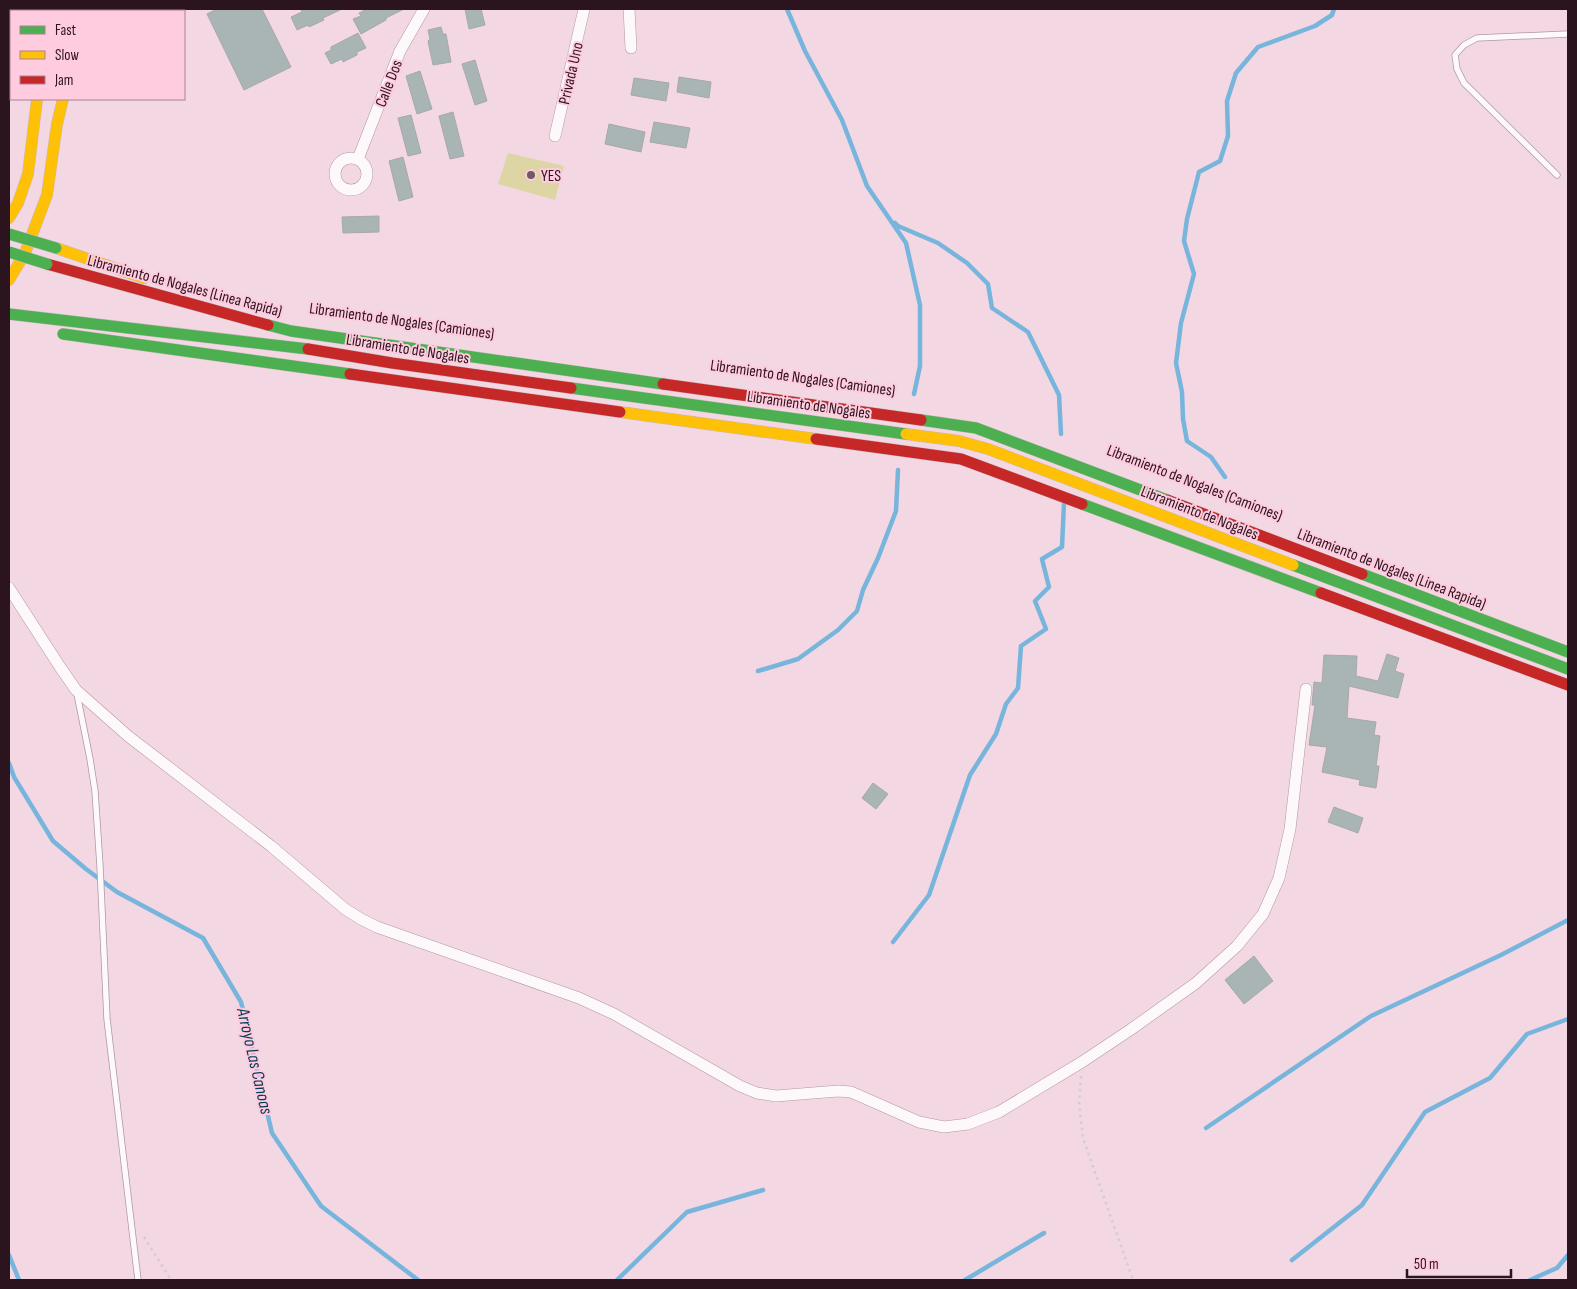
<svg xmlns="http://www.w3.org/2000/svg" width="1577" height="1289" viewBox="0 0 1577 1289" font-family="'Sofia Sans Condensed',sans-serif">
  <style>
    .green { fill: #ddd6a4 }
    .lines { fill: none; stroke-linecap: round; stroke-linejoin: round }
    .stream { stroke: #78b5dc; stroke-width: 4.5 }
    .building { fill: #a9b5b4; stroke: #a7a8aa }
    .lane-casing { stroke: #af98a2; stroke-width: 7 }
    .street-casing { stroke: #af98a2; stroke-width: 12 }
    .fast-casing { stroke: #c8b9bf; stroke-width: 12 }
    .slow-casing { stroke: #c8b9bf; stroke-width: 12 }
    .jam-casing { stroke: #c8b9bf; stroke-width: 12 }
    .path { stroke: #d4cccf; stroke-width: 2.5; stroke-dasharray: 2.5 4; stroke-linecap: butt }
    .lane { stroke: #fdf9fb; stroke-width: 5.5 }
    .street { stroke: #fdf9fb; stroke-width: 11 }
    .fast { stroke: #4caf50; stroke-width: 11 }
    .slow { stroke: #ffc107; stroke-width: 11 }
    .jam { stroke: #c62828; stroke-width: 11 }
    .fast-bridge-casing { stroke: #c8b9bf; stroke-width: 12; stroke-linecap: butt }
    .fast-bridge { stroke: #4caf50; stroke-width: 11 }
    .poi-dot { fill: #715862; stroke: #ffcbde; stroke-width: 2 }
    .labels { text-anchor: middle; stroke-width: 4; stroke-linejoin: round; paint-order: stroke }
    .street-label { font-size: 16px; fill: #2b141d; stroke: #ffcbde }
    .poi-label { font-size: 16px; fill: #2b141d; stroke: #ffcbde; text-anchor: start }
    .water-label { font-size: 18px; font-style: italic; fill: #023e57; stroke: #ffcbde }
  </style>
  <rect width="100%" height="100%" fill="#f3d7e2"/>
  <path class="green" d="M508 153 564 166 555 200 498 184Z"/>
  <g class="lines">
    <path class="stream" d="M787 9 805 51 842 120 867 186 906 243 920 305V366L914 394
      M895 223 898 226 938 243 967 263 988 284 992 308 1028 332 1059 395 1061 434
      M1225 477 1211 457 1187 441 1183 419 1182 392 1176 363 1181 323 1194 274 1184 241 1187 219 1199 172 1220 161 1228 136 1227 101 1236 73 1258 47 1315 26 1332 15 1334 9
      M758 671 798 659 838 630 857 611 863 590 878 558 896 511 898 470
      M9 763 14 777 53 841 86 869 117 892 203 938 241 1002 272 1133 321 1206 418 1280
      M893 942 929 895 970 775 996 734 1006 704 1018 688 1021 646 1046 629 1035 601 1049 587 1042 559 1062 547 1064 503
      M1206 1128 1371 1016 1501 955 1568 920
      M9 1255 19 1280
      M1292 1260 1362 1205 1425 1112 1490 1078 1527 1034 1568 1019
      M617 1280 687 1212 763 1190
      M965 1280 1044 1233
      M1530 1280 1557 1268 1568 1255"/>
  </g>
  <path class="building" d="M217 9H262L291 67 244 90 207 14Z
    M301 9H342L323 18 324 20 309 27 308 25 297 30 291 17 302 12Z
    M367 9H404L386 18V20L361 34 353 19 361 16 359 13Z
    M465 9H481L485 25 469 29Z
    M441 27 443 34H446L451 62 433 65 428 41 430 39 428 30Z
    M358 33 366 48 357 52V55L343 62 342 59 331 64 325 53 331 50V47Z
    M475 60 487 101 475 105 462 64Z
    M420 71 432 109 417 114 406 76Z
    M679 77 711 82 709 98 677 92Z
    M634 78 669 83 666 101 631 95Z
    M453 112 464 156 450 159 439 116Z
    M411 115 421 153 408 156 398 118Z
    M654 122 690 128 686 148 650 142Z
    M609 124 645 132 641 152 605 144Z
    M403 157 413 197 399 201 389 161Z
    M379 216V232L343 233 342 217Z
    M1387 654 1399 658 1395 671 1404 674 1398 698 1349 686 1347 718 1376 722 1374 735 1380 736 1376 766H1379L1376 788 1359 785 1360 780 1322 772 1327 747 1309 745 1315 705H1312L1314 682 1322 683 1324 655 1357 656 1356 676 1378 681Z
    M873 783 888 794 876 809 862 798Z
    M1334 807 1363 818 1358 833 1328 822Z
    M1254 956 1273 981 1244 1004 1225 980Z"/>
  <g class="lines">
    <g class="lane-casing">
      <path id="lane" d="M1557 175 1464 83 1457 69 1455 55 1464 45 1477 38 1568 34
        M77 694 90 759 95 791 100 866 107 1019 138 1280"/>
    </g>
    <g class="street-casing">
      <path id="street" d="M629 9 631 48
        M555 136 584 9
        M335 174a16 16 0 1 1 32 0a16 16 0 1 1-32 0Z
        M358 159 400 51 424 9
        M9 588 60 667 76 690 128 736 271 846 345 909 361 919 377 927 579 998 614 1014 740 1086 757 1093 776 1096 838 1091 851 1092 919 1122 944 1127 968 1124 999 1112 1082 1062 1130 1030 1196 983 1237 946 1263 914 1279 878 1290 829 1306 689"/>
    </g>
    <g class="fast-casing">
      <path id="fast" d="M117 11 121 9
        M9 314 308 349
        M268 325 291 331 663 384
        M63 334 350 374
        M571 388 906 434
        M921 420 976 428 1167 500
        M1082 504 1321 593
        M1293 565 1568 669
        M1362 574 1568 652"/>
    </g>
    <g class="slow-casing">
      <path id="slow" d="M9 218 18 203 28 174 37 99
        M56 248 144 278
        M9 280 25 253 47 195 57 124 63 99
        M620 412 816 439
        M906 434 959 441 988 449 1293 565"/>
    </g>
    <g class="jam-casing">
      <path id="jam" d="M47 264 268 325
        M308 349 392 363 571 388
        M350 374 620 412
        M663 384 921 420
        M816 439 961 459 1082 504
        M1167 500 1362 574
        M1321 593 1568 685"/>
    </g>
    <path class="path" d="M1081 1076 1079 1103 1083 1138 1133 1280
      M144 1237 171 1280"/>
    <use href="#lane" class="lane"/>
    <use href="#street" class="street"/>
    <use href="#fast" class="fast"/>
    <use href="#slow" class="slow"/>
    <use href="#jam" class="jam"/>
    <g class="fast-bridge-casing">
      <path id="fast-bridge" d="M9 234 56 248
        M9 252 47 264"/>
    </g>
    <use href="#fast-bridge" class="fast-bridge"/>
  </g>
  <circle class="poi-dot" cx="531" cy="175" r="5"/>
  <g class="labels">
    <g class="street-label">
      <text transform="translate(570 73) rotate(-77)" y="6">Privada Uno</text>
      <text transform="translate(388 83) rotate(-69)" y="6">Calle Dos</text>
      <text transform="translate(185 285) rotate(15)" y="6">Libramiento de Nogales (Linea Rapida)</text>
      <text transform="translate(402 320) rotate(8)" y="6">Libramiento de Nogales (Camiones)</text>
      <text transform="translate(408 348) rotate(9)" y="6">Libramiento de Nogales</text>
      <text transform="translate(803 377) rotate(8)" y="6">Libramiento de Nogales (Camiones)</text>
      <text transform="translate(809 404) rotate(8)" y="6">Libramiento de Nogales</text>
      <text transform="translate(1195 482) rotate(21)" y="6">Libramiento de Nogales (Camiones)</text>
      <text transform="translate(1200 512) rotate(21)" y="6">Libramiento de Nogales</text>
      <text transform="translate(1392 568) rotate(21)" y="6">Libramiento de Nogales (Linea Rapida)</text>
    </g>
    <g class="poi-label">
      <text x="541" y="181">YES</text>
    </g>
    <g class="water-label">
      <text transform="translate(255 1061) rotate(77)" y="6">Arroyo Las Canoas</text>
    </g>
  </g>
  <rect width="1577" height="1289" fill="none" stroke="#2b141d" stroke-width="20"/>
  <rect x="10" y="10" width="175" height="90" fill="#ffcbde" stroke="#aa8291"/>
  <rect x="20" y="26" width="25" height="8" fill="#4caf50" stroke="#aa8291"/>
  <text x="55" y="35" font-size="15" fill="#2b141d">Fast</text>
  <rect x="20" y="51" width="25" height="8" fill="#ffc107" stroke="#aa8291"/>
  <text x="55" y="60" font-size="15" fill="#2b141d">Slow</text>
  <rect x="20" y="76" width="25" height="8" fill="#c62828" stroke="#aa8291"/>
  <text x="55" y="85" font-size="15" fill="#2b141d">Jam</text>
  <path d="M1407 1269v8h104v-8" fill="none" stroke="#2b141d" stroke-width="2.5"/>
  <text x="1414" y="1269" font-size="15" fill="#2b141d" stroke="#ffcbde" stroke-width="4" paint-order="stroke">50 m</text>
</svg>
